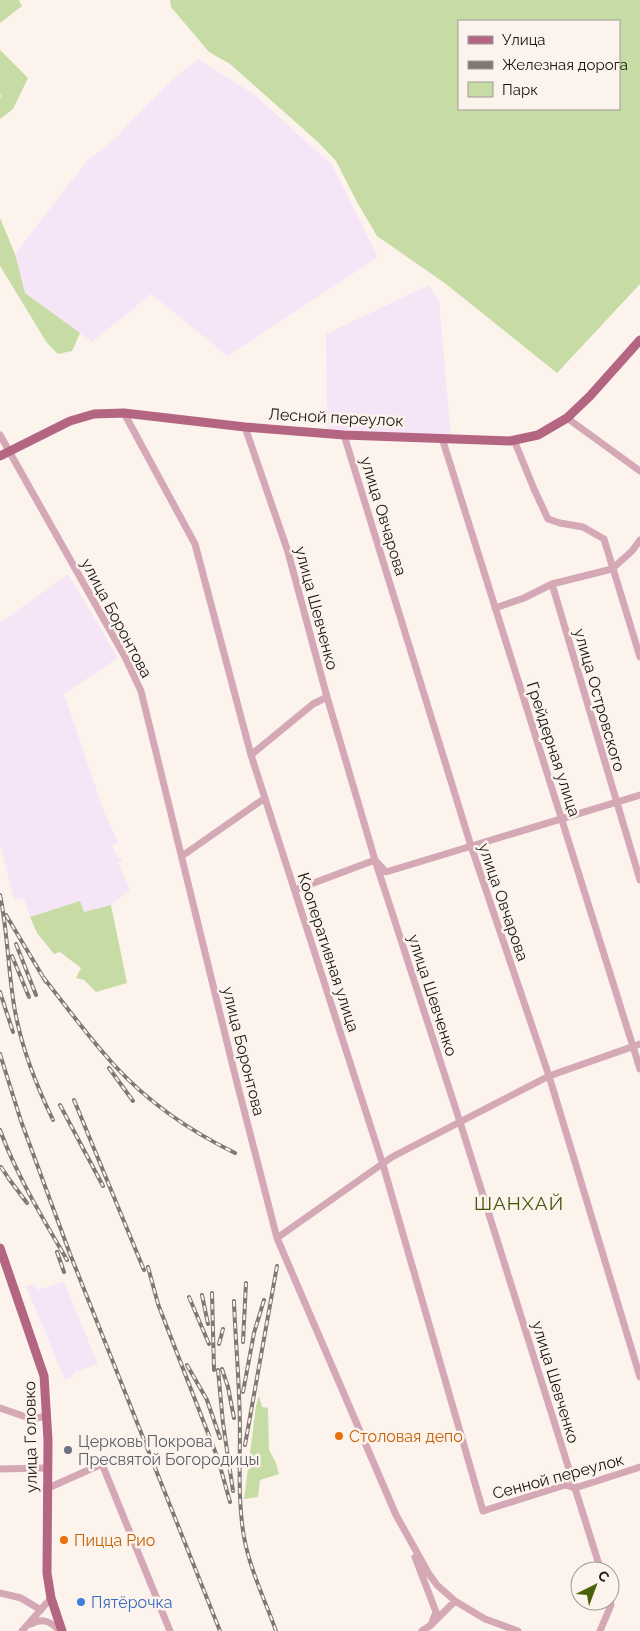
<svg xmlns="http://www.w3.org/2000/svg" width="640" height="1631" viewBox="0 0 640 1631" font-family="Raleway,sans-serif">
  <style>
    .industrial { fill: #f6e5f7 }
    .green { fill: #c7dba4; fill-rule: evenodd }
    .lines { fill: none; stroke-linecap: round; stroke-linejoin: round }
    .minor { stroke: #d5a8b6; stroke-width: 7 }
    .major { stroke: #b46582; stroke-width: 9 }
    .rail-casing { stroke: #7e7874; stroke-width: 4 }
    .rail { stroke: #fcf3ed; stroke-width: 2; stroke-dasharray: 5.5; stroke-linecap: butt }
    .food-dot { fill: #e8710a; stroke: #fcf3ed; stroke-width: 2 }
    .worship-dot { fill: #6b7280; stroke: #fcf3ed; stroke-width: 2 }
    .shop-dot { fill: #3f7fe0; stroke: #fcf3ed; stroke-width: 2 }
    .labels { text-anchor: middle; stroke-width: 5; stroke-linejoin: round; paint-order: stroke }
    .street-label { font-size: 16px; fill: #171412; stroke: #fcf3ed }
    .food-label { font-size: 16px; fill: #c56008; stroke: #fcf3ed; text-anchor: start }
    .worship-label { font-size: 16px; fill: #5b616d; stroke: #fcf3ed; text-anchor: start }
    .shop-label { font-size: 16px; fill: #366cbe; stroke: #fcf3ed; text-anchor: start }
    .quarter-label { font-size: 19px; letter-spacing: 1px; fill: #43570b; stroke: #fcf3ed }
  </style>
  <rect width="100%" height="100%" fill="#fcf3ed"/>
  <path class="industrial" d="M198 59 255 95 332 165 378 257 228 356 151 294 92 342 25 293 15 254 87 161 117 137 130 122 173 79Z
    M429 285 439 301 451 438 327 434 326 334Z
    M68 574 118 658 64 694 104 812 118 842 112 846 118 858H121L122 861 118 863 130 890 111 905 84 912 80 901 30 917 24 898 14 899 0 843V623Z
    M64 1282 98 1364 75 1372 72 1377 65 1380 26 1286 35 1284 37 1290Z"/>
  <path class="green" d="M0 0H19L22 6 0 23Z
    M170 0H640V284L557 373 446 284 377 236 357 202 336 161 318 142 230 64 209 52 171 7ZM619 21V109H459V21Z
    M0 50 28 78 13 109 0 119V97L2 96 0 95Z
    M0 218 15 254 25 293 80 333 72 351 58 354 47 343 0 266Z
    M80 901 84 912 111 905 127 983 96 992 84 980 76 978 81 968 60 952 54 954 37 933 30 917Z
    M259 1396 262 1407 268 1408 269 1450 276 1463 279 1474 260 1480 258 1497 244 1499 256 1406Z"/>
  <g class="lines">
    <path class="minor" d="M124 413 195 544 251 755 383 1165 483 1511 565 1485 575 1488 640 1467
      M567 418 640 471
      M245 427 288 552 327 697 375 860 460 1122 601 1571
      M0 435 125 657 141 691 235 1075 277 1238 396 1515 429 1574 437 1585 455 1601 485 1619 518 1631
      M344 435 471 846 549 1076 640 1377
      M442 438 640 1069
      M514 440 534 489 548 519 560 523 583 527 604 539 640 657
      M552 584 640 880
      M495 608 524 598 552 584 612 569 632 551 640 540
      M251 755 313 704 327 697
      M182 856 265 798
      M295 890 375 860 386 872 640 795
      M277 1238 392 1157 549 1076 640 1044
      M0 1408 32 1419 46 1416
      M0 1469 46 1468
      M46 1489 102 1464 170 1631
      M415 1557 436 1612 431 1625
      M0 1593 21 1598 41 1610
      M31 1624C43 1617 51 1622 60 1631
      M22 1631 51 1598
      M422 1631 431 1625 455 1601
      M600 1631 611 1605 610 1601"/>
    <path class="major" d="M0 456 70 421 94 414 124 413 245 427 344 435 510 441 538 435 567 418 590 396 640 340
      M0 1248 44 1376 48 1440 47 1573 51 1598 62 1631"/>
    <g class="rail-casing">
      <path id="rail" d="M0 895C8 933 8 973 15 1011 22 1049 36 1085 53 1120
        M6 915 46 982
        M16 944 36 995
        M12 956 29 997
        M43 977C66 1006 89 1038 115 1066 149 1103 190 1131 235 1153
        M0 992 13 1032
        M0 1054 21 1121 70 1254 220 1631
        M109 1068 133 1101
        M74 1100 144 1270
        M60 1105 103 1186
        M0 1130C17 1176 42 1217 67 1260
        M1 1167 9 1179 27 1203
        M57 1252 64 1272
        M148 1267 158 1304 218 1459 230 1502
        M212 1293 214 1370
        M202 1295 208 1324
        M189 1297 209 1344
        M234 1301C235 1333 238 1364 239 1396 242 1442 236 1492 244 1537 250 1570 265 1600 276 1631
        M243 1342 246 1283
        M219 1344 223 1329
        M187 1365 207 1400 220 1438
        M222 1369 228 1387 234 1418
        M218 1370 223 1423 233 1491
        M243 1392 254 1333 264 1300
        M245 1445 277 1266"/>
    </g>
    <use href="#rail" class="rail"/>
  </g>
  <g class="food-dot">
    <circle cx="339" cy="1436" r="5"/>
    <circle cx="64" cy="1540" r="5"/>
  </g>
  <circle class="worship-dot" cx="68" cy="1450" r="5"/>
  <circle class="shop-dot" cx="81" cy="1602" r="5"/>
  <g class="labels">
    <g class="street-label">
      <text transform="translate(336 417) rotate(3)" y="6">Лесной переулок</text>
      <text transform="translate(384 516) rotate(73)" y="6">улица Овчарова</text>
      <text transform="translate(317 608) rotate(75)" y="6">улица Шевченко</text>
      <text transform="translate(117 618) rotate(62)" y="6">улица Боронтова</text>
      <text transform="translate(600 700) rotate(74)" y="6">улица Островского</text>
      <text transform="translate(554 749) rotate(72)" y="6">Грейдерная улица</text>
      <text transform="translate(504 902) rotate(71)" y="6">улица Овчарова</text>
      <text transform="translate(329 952) rotate(72)" y="6">Кооперативная улица</text>
      <text transform="translate(433 995) rotate(72)" y="6">улица Шевченко</text>
      <text transform="translate(244 1051) rotate(76)" y="6">улица Боронтова</text>
      <text transform="translate(556 1382) rotate(73)" y="6">улица Шевченко</text>
      <text transform="translate(30 1437) rotate(-91)" y="6">улица Головко</text>
      <text transform="translate(558 1476) rotate(-15)" y="6">Сенной переулок</text>
    </g>
    <g class="food-label">
      <text x="349" y="1442">Столовая депо</text>
      <text x="74" y="1546">Пицца Рио</text>
    </g>
    <g class="worship-label">
      <text x="78" y="1447">Церковь Покрова<tspan x="78" dy="18">Пресвятой Богородицы</tspan></text>
    </g>
    <g class="shop-label">
      <text x="91" y="1608">Пятёрочка</text>
    </g>
    <g class="quarter-label">
      <text x="519" y="1210">ШАНХАЙ</text>
    </g>
  </g>
  <rect x="458" y="20" width="162" height="90" fill="#fcf3ed" stroke="#a09a95"/>
  <rect x="468" y="36" width="25" height="8" fill="#b46582" stroke="#a09a95"/>
  <text x="502" y="45" font-size="15" fill="#171412">Улица</text>
  <rect x="468" y="61" width="25" height="8" fill="#7e7874" stroke="#a09a95"/>
  <text x="502" y="70" font-size="15" fill="#171412">Железная дорога</text>
  <rect x="468" y="82" width="25" height="15" fill="#c7dba4" stroke="#a09a95"/>
  <text x="502" y="95" font-size="15" fill="#171412">Парк</text>
  <g transform="translate(595 1586) rotate(42)"><circle r="24" fill="#fcf3ed" stroke="#a09a95"/>
  <path d="M0-4L9 19L0 12L-9 19Z" fill="#4a610c"/>
  <text y="-8" font-size="14" font-weight="bold" text-anchor="middle" fill="#171412">С</text>
  </g>
</svg>
